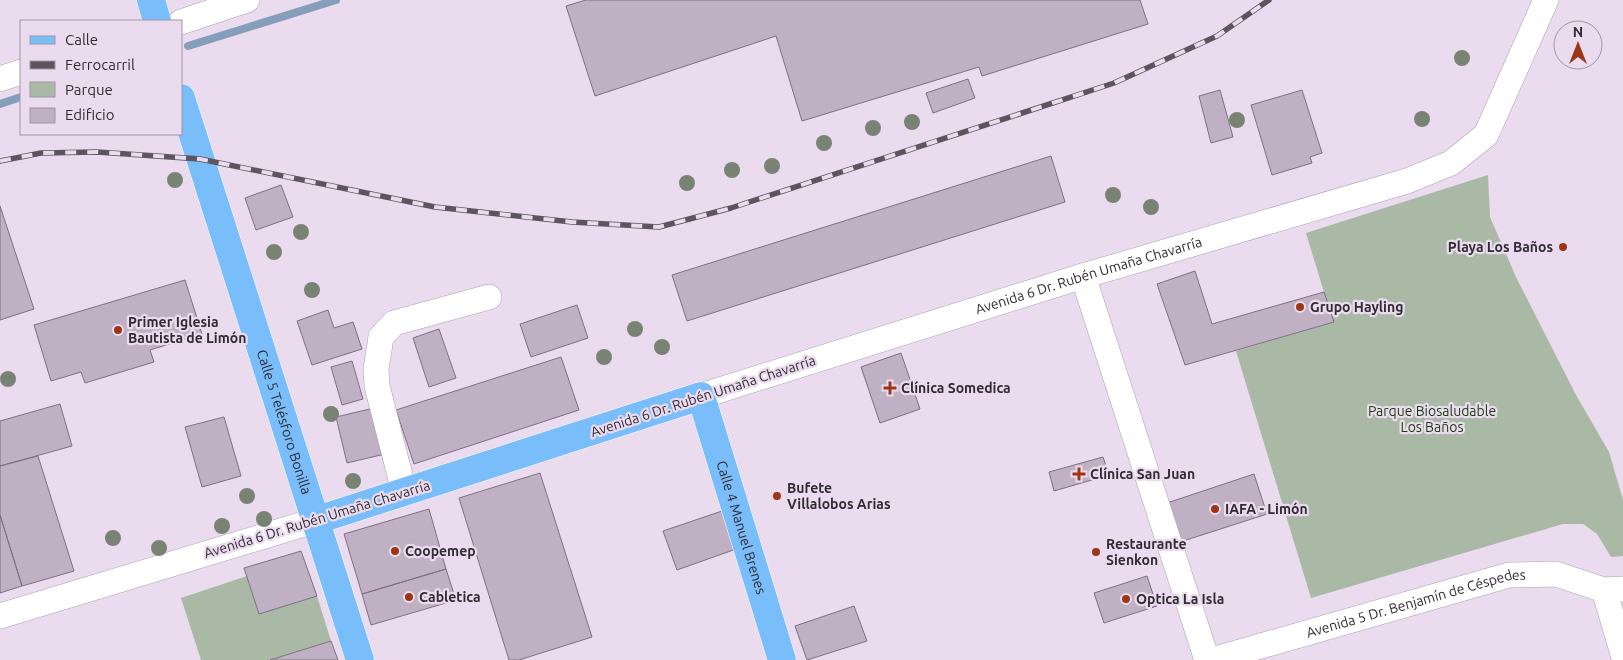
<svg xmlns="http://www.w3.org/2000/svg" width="1623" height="660" viewBox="0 0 1623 660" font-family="Ubuntu,sans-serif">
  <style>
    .green { fill: #a9b9a5 }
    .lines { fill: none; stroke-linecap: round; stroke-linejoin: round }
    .stream { stroke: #859eba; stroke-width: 8 }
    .building { fill: #bfb0c3; stroke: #7e7081 }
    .minor-casing { stroke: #ad9fb1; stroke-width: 26 }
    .major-casing { stroke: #fff; stroke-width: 29 }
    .minor { stroke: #fff; stroke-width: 25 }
    .major { stroke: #79bdfa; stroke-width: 28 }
    .rail-casing { stroke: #5d555e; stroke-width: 5.5 }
    .rail { stroke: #eadbee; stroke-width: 4; stroke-dasharray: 11; stroke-linecap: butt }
    .tree { fill: #788373 }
    .poi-dot { fill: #9d3616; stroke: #eadbee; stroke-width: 2 }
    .labels { text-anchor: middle; stroke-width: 4.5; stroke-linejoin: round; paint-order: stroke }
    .poi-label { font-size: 14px; font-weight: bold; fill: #312b32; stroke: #eadbee; text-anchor: start }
    .street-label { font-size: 14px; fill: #312b32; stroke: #eadbee }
    .park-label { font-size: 14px; fill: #1a3b0e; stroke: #eadbee }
  </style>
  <rect width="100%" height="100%" fill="#eadbee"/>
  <path class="green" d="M1488 175 1490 217 1516 277 1576 395 1609 452 1623 500V556L1611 557 1597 534 1583 524H1563L1311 598 1236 351 1333 322 1306 233Z
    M247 576 317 596 331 641 270 660H201L181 598Z"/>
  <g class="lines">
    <path class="stream" d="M188 46 336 0
      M0 104 21 97"/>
  </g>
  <path class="building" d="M586 0H1140L1148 24 982 76 979 67 802 121 776 36 595 96 566 6Z
    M968 79 975 98 933 113 926 93Z
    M1220 90 1233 137 1211 143 1199 96Z
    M1302 90 1322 153 1310 157 1312 163 1272 175 1251 105Z
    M1051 156 1065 202 687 321 672 275Z
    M281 185 293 217 256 230 245 198Z
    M0 206 34 309 0 320Z
    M1195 271 1212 324 1324 292 1334 322 1185 365 1157 284Z
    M185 280 202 334 150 350 154 362 85 383 81 372 51 381 34 325Z
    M577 305 588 338 531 357 520 324Z
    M328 310 334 328 353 322 362 349 312 365 297 321Z
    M439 329 456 378 429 387 413 338Z
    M901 353 920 409 880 423 861 367Z
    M561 357 579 410 414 464 396 410Z
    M352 361 363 399 342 405 331 367Z
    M60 404 72 446 0 466V421Z
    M374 408 385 454 347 463 336 417Z
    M224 417 241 476 202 487 185 427Z
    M38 456 74 571 22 586 0 515V466Z
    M1103 457 1109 475 1054 491 1049 472Z
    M540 473 592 637 519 660H509L459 498Z
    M1254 474 1267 514 1177 543 1164 504Z
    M429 509 446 569 362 594 344 534Z
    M725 510 739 548 677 570 663 531Z
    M0 515 22 586 0 593Z
    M301 551 317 596 259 614 244 568Z
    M446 569 456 600 371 625 362 594Z
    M1147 576 1157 606 1104 623 1094 593Z
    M854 606 867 641 807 660 795 626Z
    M331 641 338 660H270Z"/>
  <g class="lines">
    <g class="minor-casing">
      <g id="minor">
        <path d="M181 22 247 0"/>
        <path d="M0 79 21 72"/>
        <path d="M1083 276 1207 660"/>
        <path id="s1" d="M701 396 1083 276 1407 181 1451 163 1486 135 1546 0"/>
        <path d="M404 491 377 386 376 369 381 337 394 323 489 297"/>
        <path d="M1604 590 1623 654"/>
        <path d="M0 616 317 520"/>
        <path id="s2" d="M1212 660 1509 575 1556 574 1604 590 1623 589"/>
      </g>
    </g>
    <g class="major-casing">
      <g id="major">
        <path d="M151 0 157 21"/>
        <path id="s3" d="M181 98 360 660"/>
        <path id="s4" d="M317 520 701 396 782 660"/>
      </g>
    </g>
    <use href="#minor" class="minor"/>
    <use href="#major" class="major"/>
    <g class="rail-casing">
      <path id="rail" d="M0 161 41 153 97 152 200 159 435 207 572 222 659 227 731 208 1114 83 1217 36 1269 0"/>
    </g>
    <use href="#rail" class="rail"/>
  </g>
  <g class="tree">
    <circle cx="1462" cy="58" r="8"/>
    <circle cx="1422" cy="119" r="8"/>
    <circle cx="1237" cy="120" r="8"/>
    <circle cx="912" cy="122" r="8"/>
    <circle cx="873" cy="128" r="8"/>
    <circle cx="824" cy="143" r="8"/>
    <circle cx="772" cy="166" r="8"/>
    <circle cx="732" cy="170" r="8"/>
    <circle cx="175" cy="180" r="8"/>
    <circle cx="687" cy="183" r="8"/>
    <circle cx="1113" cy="195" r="8"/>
    <circle cx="1151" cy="207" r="8"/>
    <circle cx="301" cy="232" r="8"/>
    <circle cx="274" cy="252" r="8"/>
    <circle cx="312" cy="290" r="8"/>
    <circle cx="635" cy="329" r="8"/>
    <circle cx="662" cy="347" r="8"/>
    <circle cx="604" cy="357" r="8"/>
    <circle cx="8" cy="379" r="8"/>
    <circle cx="331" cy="414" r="8"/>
    <circle cx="353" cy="481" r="8"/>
    <circle cx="247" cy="496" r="8"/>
    <circle cx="264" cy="519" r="8"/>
    <circle cx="222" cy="526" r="8"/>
    <circle cx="113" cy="538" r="8"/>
    <circle cx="159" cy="548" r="8"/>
  </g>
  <g class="poi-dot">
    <circle cx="1563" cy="247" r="5"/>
    <circle cx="1300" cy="307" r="5"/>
    <circle cx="118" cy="330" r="5"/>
    <path d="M887.5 380.5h5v5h5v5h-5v5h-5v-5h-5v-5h5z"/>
    <path d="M1076.5 466.5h5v5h5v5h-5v5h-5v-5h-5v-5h5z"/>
    <circle cx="777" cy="496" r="5"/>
    <circle cx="1215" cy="509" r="5"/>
    <circle cx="395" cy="551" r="5"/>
    <circle cx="1096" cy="552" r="5"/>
    <circle cx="409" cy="597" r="5"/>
    <circle cx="1126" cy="599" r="5"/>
  </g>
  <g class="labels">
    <g class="poi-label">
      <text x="1553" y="252" text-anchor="end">Playa Los Baños</text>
      <text x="1310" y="312">Grupo Hayling</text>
      <text x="128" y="327">Primer Iglesia<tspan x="128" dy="16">Bautista de Limón</tspan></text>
      <text x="901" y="393">Clínica Somedica</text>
      <text x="1090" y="479">Clínica San Juan</text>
      <text x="787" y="493">Bufete<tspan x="787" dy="16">Villalobos Arias</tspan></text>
      <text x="1225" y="514">IAFA - Limón</text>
      <text x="1106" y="549">Restaurante<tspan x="1106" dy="16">Sienkon</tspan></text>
      <text x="405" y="556">Coopemep</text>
      <text x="419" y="602">Cabletica</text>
      <text x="1136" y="604">Optica La Isla</text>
    </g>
    <g class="street-label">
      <text dy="5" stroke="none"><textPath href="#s1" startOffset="406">Avenida 6 Dr. Rubén Umaña Chavarría</textPath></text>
      <text transform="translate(703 396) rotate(-18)" y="5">Avenida 6 Dr. Rubén Umaña Chavarría</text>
      <text dy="5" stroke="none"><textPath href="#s3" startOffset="340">Calle 5 Telésforo Bonilla</textPath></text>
      <text transform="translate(317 519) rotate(-17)" y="5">Avenida 6 Dr. Rubén Umaña Chavarría</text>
      <text dy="5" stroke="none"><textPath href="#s4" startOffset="541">Calle 4 Manuel Brenes</textPath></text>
      <text dy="5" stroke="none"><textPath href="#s2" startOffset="212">Avenida 5 Dr. Benjamín de Céspedes</textPath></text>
    </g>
    <g class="park-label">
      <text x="1432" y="416">Parque Biosaludable<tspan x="1432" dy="16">Los Baños</tspan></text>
    </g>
  </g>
  <rect x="20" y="20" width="162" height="115" fill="#eadbee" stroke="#a095a3"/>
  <rect x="30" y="36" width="25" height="8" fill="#79bdfa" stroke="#a095a3"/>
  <text x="65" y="45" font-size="15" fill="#312b32">Calle</text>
  <rect x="30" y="61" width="25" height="8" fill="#5d555e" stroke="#a095a3"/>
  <text x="65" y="70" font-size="15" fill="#312b32">Ferrocarril</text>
  <rect x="30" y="82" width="25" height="15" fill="#a9b9a5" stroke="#a095a3"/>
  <text x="65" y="95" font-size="15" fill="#312b32">Parque</text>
  <rect x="30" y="108" width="25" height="15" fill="#bfb0c3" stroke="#a095a3"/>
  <text x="65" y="120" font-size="15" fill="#312b32">Edificio</text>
  <g transform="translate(1578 45)"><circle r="24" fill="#eadbee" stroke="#a095a3"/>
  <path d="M0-4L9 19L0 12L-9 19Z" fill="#9d3616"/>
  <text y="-8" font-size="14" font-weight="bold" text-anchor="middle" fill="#312b32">N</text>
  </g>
</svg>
